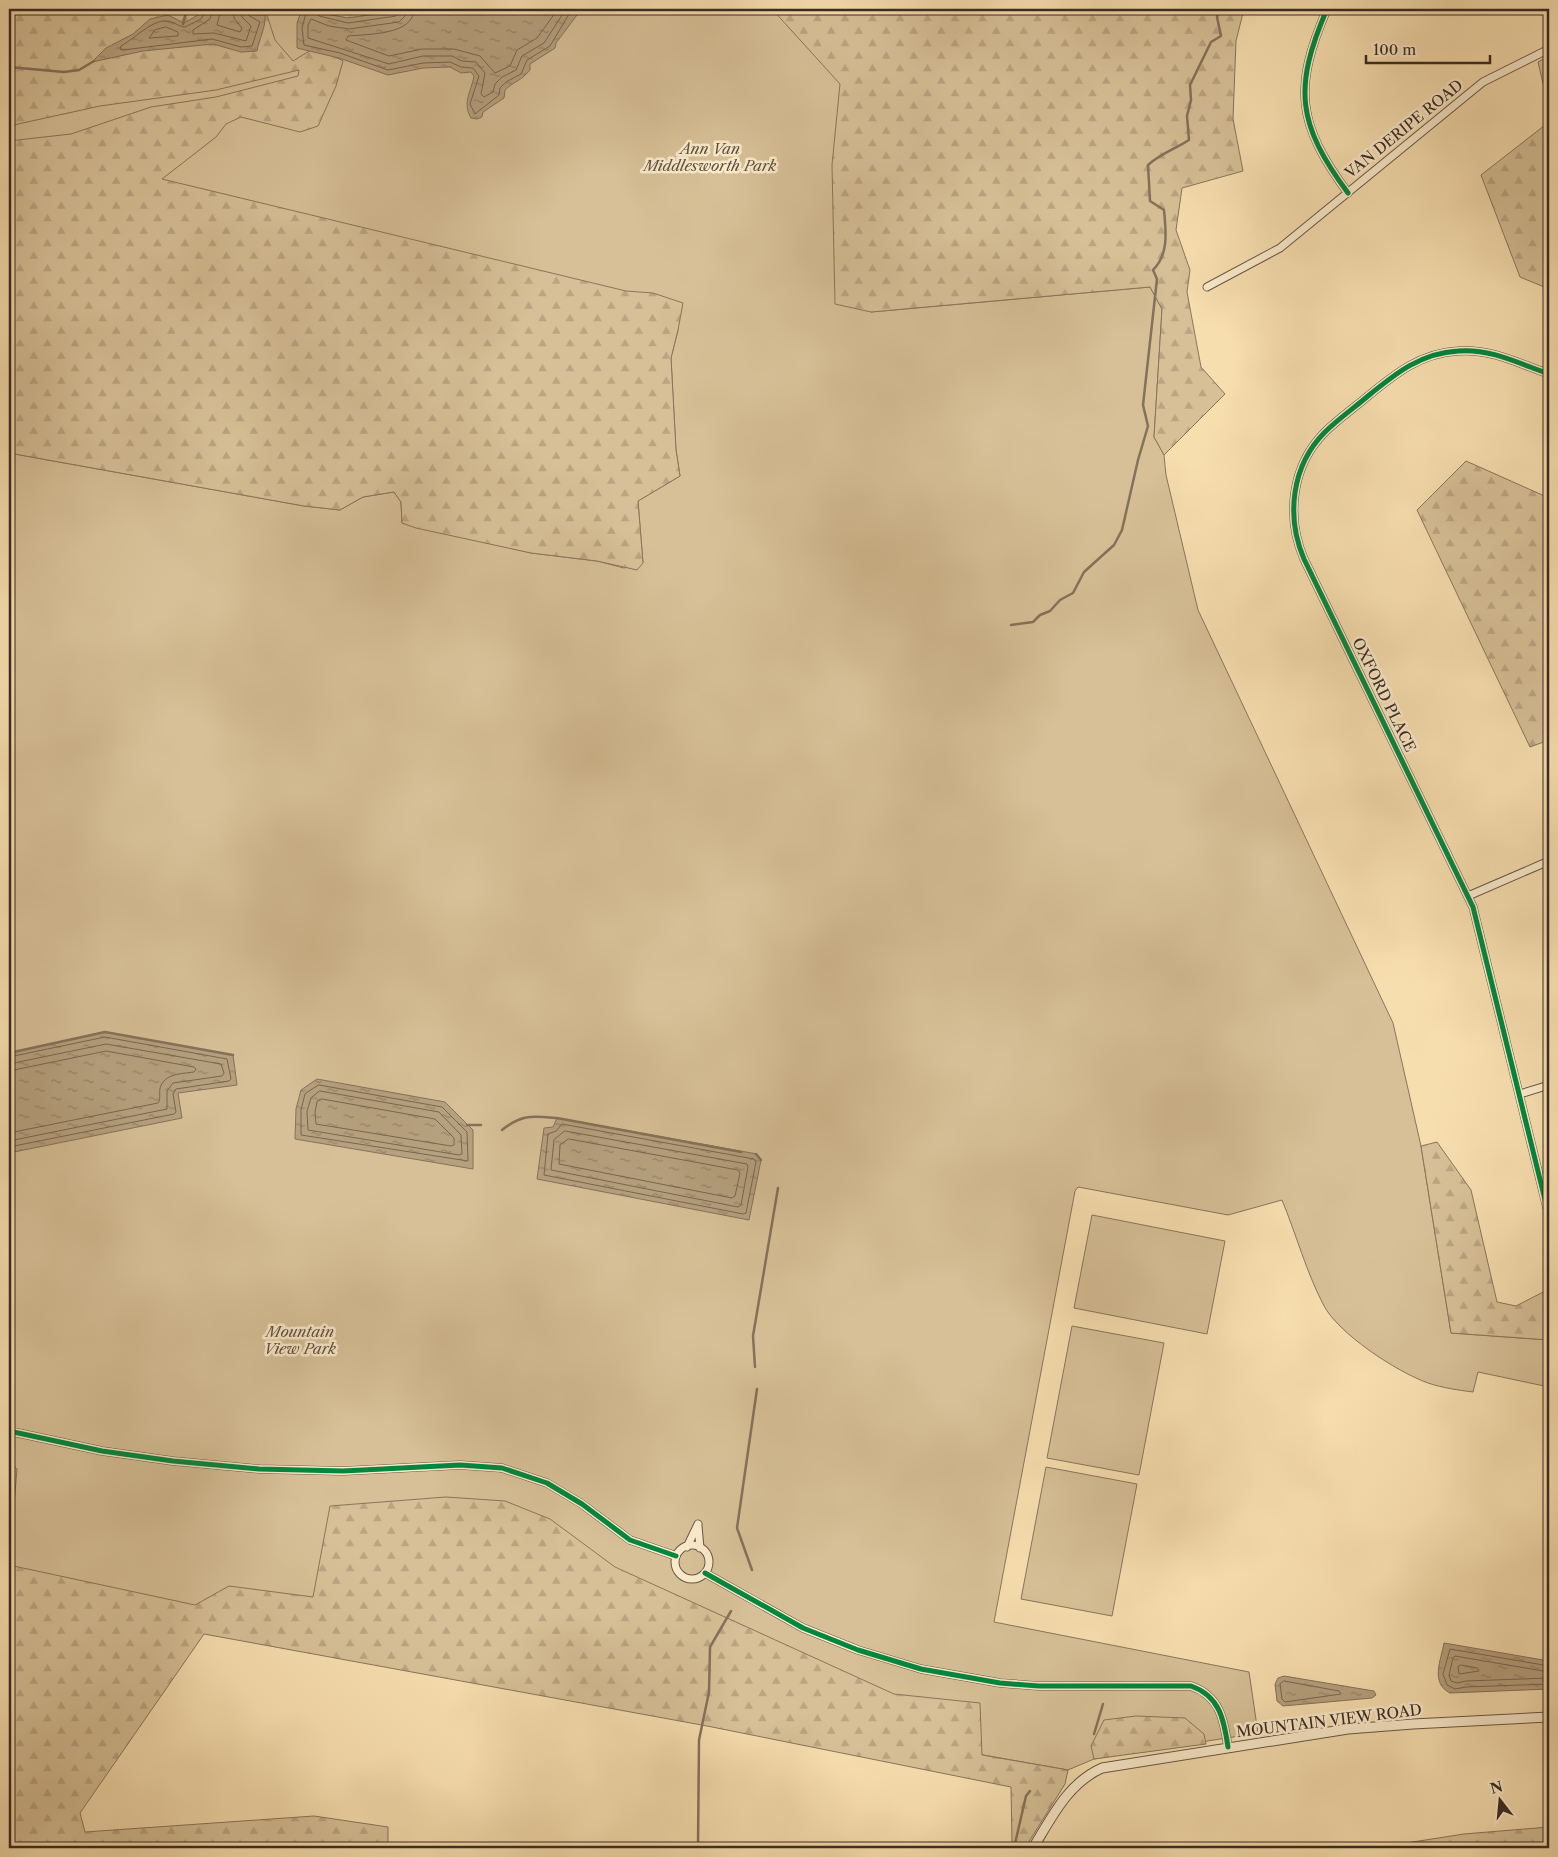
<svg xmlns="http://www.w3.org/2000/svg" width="1558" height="1857" viewBox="0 0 1558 1857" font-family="'Libre Caslon Text',serif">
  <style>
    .green { fill: #d7c097; stroke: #88765c }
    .forest { fill: url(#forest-firs); stroke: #88765c }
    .water { fill: url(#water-ripples); stroke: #84725a }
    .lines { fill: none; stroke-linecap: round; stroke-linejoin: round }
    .shore { stroke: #786650; stroke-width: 1 }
    .stream { stroke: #84725a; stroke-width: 2.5 }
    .minor-casing { stroke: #685845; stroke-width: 9 }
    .tertiary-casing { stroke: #685845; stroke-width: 11 }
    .minor { stroke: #faeacb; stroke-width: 7 }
    .tertiary { stroke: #faeacb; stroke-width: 9 }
    .cycleway-casing { stroke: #faeacb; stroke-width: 8 }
    .cycleway { stroke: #00873e; stroke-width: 5 }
    .labels { text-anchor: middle; stroke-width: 5; stroke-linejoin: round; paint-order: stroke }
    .street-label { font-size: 15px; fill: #392b22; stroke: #faeacb }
    .park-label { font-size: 15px; font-style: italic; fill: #60503f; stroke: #faeacb }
  </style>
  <defs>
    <pattern id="forest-firs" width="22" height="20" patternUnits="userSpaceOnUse" patternTransform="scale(1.25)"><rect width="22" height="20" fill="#d7c097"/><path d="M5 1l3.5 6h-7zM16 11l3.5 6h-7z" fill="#b9a582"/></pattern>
    <pattern id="water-ripples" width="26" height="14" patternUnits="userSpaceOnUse" patternTransform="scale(1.25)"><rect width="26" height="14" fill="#b6a17f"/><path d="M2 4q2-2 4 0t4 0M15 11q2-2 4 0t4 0" fill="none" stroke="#958368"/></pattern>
  </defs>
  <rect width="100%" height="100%" fill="#f7deaf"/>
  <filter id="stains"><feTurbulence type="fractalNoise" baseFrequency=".004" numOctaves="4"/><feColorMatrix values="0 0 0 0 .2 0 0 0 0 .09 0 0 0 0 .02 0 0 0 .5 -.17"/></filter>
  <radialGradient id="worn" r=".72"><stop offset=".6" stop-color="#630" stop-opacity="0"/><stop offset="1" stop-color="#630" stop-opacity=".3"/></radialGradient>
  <path class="green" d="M162 9H845L871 312 1150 287 1162 309 1154 437 1164 455 1166 475 1198 610 1393 1023 1421 1146 1451 1333 1549 1340V1387L1478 1372 1473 1392C1458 1390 1443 1388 1428 1383 1397 1372 1337 1333 1323 1304 1306 1271 1296 1234 1282 1200L1228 1215 1078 1187 1075 1191 994 1622 1249 1672 1258 1733 1094 1759 1068 1770 215 1619 9 1577V453L304 506 340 510 363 497 394 492 401 502 402 523 531 553 597 561 624 568 643 563 638 501 680 476 676 450 671 358 678 330 160 180 9 139V123Z
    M1092 1215 1225 1241 1207 1334 1074 1308Z
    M1072 1326 1164 1343 1139 1475 1047 1458Z
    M1046 1467 1137 1484 1112 1616 1021 1599Z"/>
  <path class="forest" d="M9 9H265L275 40 293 61 311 50 330 54 343 61 336 86 318 126 300 132 241 117 226 124 216 137 162 179 626 291 653 293 683 303 678 330 671 358 676 450 680 476 638 501 643 563 637 570 597 561 531 553 416 528 402 523 401 502 394 492 363 497 340 510 304 506 9 453V141L71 134 151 107 216 97 298 76 299 70 216 90 100 106 9 126Z
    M315 9H411L348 18 331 15Z
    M772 9H1244L1236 41 1233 119 1243 171 1182 188 1176 230 1190 270 1187 292 1201 367 1225 394 1164 455 1154 437 1162 309 1150 287 871 312 835 304 832 165 840 84Z
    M1549 56V109L1538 62Z
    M1549 122V289L1520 277 1481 175Z
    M1466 461 1549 498V740L1530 747 1417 510Z
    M1437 1142 1471 1190 1497 1302 1516 1306 1549 1289V1340L1451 1333 1421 1146Z
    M9 1461 17 1469 9 1565 195 1605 229 1586 313 1597 330 1506 446 1497 505 1501 550 1519 615 1567 894 1694 980 1703 982 1755 1068 1770 1065 1784 1025 1848H1009L1012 1842 1011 1787 707 1726 204 1634 80 1813 85 1832 314 1816 388 1827V1848H9Z
    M1136 1716 1185 1718 1204 1734 1206 1744 1094 1759 1091 1746 1104 1720Z
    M1549 1827V1845L1529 1848H1374L1464 1834Z"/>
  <path class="water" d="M204 9H249L256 15H265C266 27 259 39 257 51L241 52 213 44 143 51 92 62 106 48 133 34 150 19 168 15 184 23 198 15Z
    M302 9H315L331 15 348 18 411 9H577V15L556 43 555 48 530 64V70C520 82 514 81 505 90L504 98 483 112 482 117 477 119 471 118C462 103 471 92 474 76L471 72 461 73 450 67 423 68 388 75 339 58 297 48V23Z
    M105 1032 233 1055 237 1085 178 1093 182 1118 9 1153V1053Z
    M317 1079 445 1102 473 1130V1169L295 1139 296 1109 301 1090Z
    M557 1118 757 1154 761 1160 749 1220 537 1179 544 1128 553 1127Z
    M1444 1643 1549 1661V1689L1450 1693C1430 1683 1441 1660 1444 1643Z
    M1284 1676 1374 1691 1376 1695 1372 1698 1283 1706 1277 1701 1275 1684 1278 1678Z"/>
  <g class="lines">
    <path class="shore" d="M207 9 201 19 185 27C179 27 173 21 166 21 152 20 134 39 121 46L120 49 123 50 212 39 241 47 252 46 260 22 248 15 246 9
      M213 9 210 19 193 30V34L214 33 246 41 251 26 242 17 240 9
      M221 9 217 25 240 32 242 28 234 18 233 9
      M307 9 302 28 304 45 340 53 388 70 423 63 450 62 461 67 473 68 479 76 470 104 475 114 499 95 500 88 506 82 521 74 527 60 550 46 572 9
      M315 9 319 16 348 23 396 16 401 9
      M407 9 405 16 399 22 349 29 329 26 311 19 308 25V38L389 64 423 56H452L462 61 476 62 485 73 481 94 484 97 493 92 495 84 502 77 516 70 522 56 544 43 566 9
      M414 9C414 35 369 34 348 36L346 40 389 56 422 49H454L480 56 495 73 510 66 517 50 537 38 558 9
      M166 27 178 32V36L149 38 155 30Z
      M9 1057 105 1037 227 1059 231 1079 229 1081 176 1089 173 1094 176 1112 174 1114 9 1147
      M9 1064 106 1044 221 1064 224 1073 222 1076 173 1083 167 1091V1109L9 1141
      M9 1071 106 1051 194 1067 196 1069 194 1072C181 1074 165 1073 160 1088 159 1094 161 1099 158 1103L9 1133
      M319 1085 442 1107 467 1132 468 1161 301 1135V1110L305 1094Z
      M320 1091 439 1112 461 1135 462 1154 459 1155 308 1130 307 1111 311 1098Z
      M322 1099 435 1119 454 1138V1145L451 1146 316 1124 315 1112 317 1102Z
      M562 1124 754 1159 756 1162 746 1213 743 1214 544 1175 548 1134 556 1131Z
      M565 1131 747 1164 748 1167 741 1205 738 1207 551 1170 554 1140Z
      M569 1139 738 1170 740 1173 735 1196 732 1198 559 1164 560 1145Z
      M1461 1665 1477 1668 1479 1671 1459 1674 1458 1667Z
      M1549 1666 1450 1649 1443 1674 1447 1685 1455 1689 1466 1687 1549 1684
      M1549 1672 1455 1656 1453 1658 1449 1675 1451 1681 1457 1683 1466 1681 1549 1678
      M1284 1681 1339 1691 1341 1694 1285 1702 1282 1699 1280 1684Z"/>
    <path class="stream" d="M183 24 187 9
      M9 67 64 72 79 70 94 61
      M1011 625 1033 622 1040 615 1050 611 1060 600 1073 593 1084 572 1114 545 1122 530 1138 460 1148 426 1143 405 1157 279 1153 270C1169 254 1166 232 1164 210L1150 201 1148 165C1160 154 1175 149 1189 140L1187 116 1191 100 1190 85 1211 42 1221 36 1217 17 1220 9
      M9 1053 105 1032 233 1055
      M467 1125H481
      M502 1130C522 1114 532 1116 557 1118L741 1152
      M756 1154 761 1160
      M755 1367 753 1336 778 1188
      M752 1570 737 1528 757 1389
      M1094 1734 1103 1704
      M698 1848 699 1740 709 1692 710 1647 731 1611
      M1014 1848 1026 1796 1030 1791"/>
    <g class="minor-casing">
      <path id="minor" d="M1327 9C1293 88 1297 124 1348 193
        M1207 287 1280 248 1483 82 1549 49
        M1549 374C1520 364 1490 348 1458 351 1421 353 1396 373 1368 396 1354 408 1338 419 1325 432 1291 466 1286 517 1304 559L1473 907 1549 1216
        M1468 896 1549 861
        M1520 1094 1549 1085
        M9 1431 102 1451 173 1461 259 1469 343 1471 460 1465 502 1468 547 1483 582 1504 630 1540 676 1556
        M698 1526 700 1548
        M675 1562a17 17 0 1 1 34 0a17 17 0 1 1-34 0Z
        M687 1547 698 1524
        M705 1573 803 1628 858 1650 921 1669 1000 1683 1039 1686H1191C1220 1696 1224 1720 1228 1747"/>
    </g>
    <g class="tertiary-casing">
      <path id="tertiary" d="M1033 1848C1052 1817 1068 1783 1102 1768L1348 1729 1413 1724 1549 1717"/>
    </g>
    <use href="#minor" class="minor"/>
    <use href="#tertiary" class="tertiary"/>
    <g class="cycleway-casing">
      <path id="cycleway" d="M1327 9C1293 88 1297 124 1348 193
        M1549 374C1520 364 1490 348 1458 351 1421 353 1396 373 1368 396 1354 408 1338 419 1325 432 1291 466 1286 517 1304 559L1473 907 1549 1216
        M9 1431 102 1451 173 1461 259 1469 343 1471 460 1465 502 1468 547 1483 582 1504 630 1540 676 1556
        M705 1573 803 1628 858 1650 921 1669 1000 1683 1039 1686H1191C1220 1696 1224 1720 1228 1747"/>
    </g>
    <use href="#cycleway" class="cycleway"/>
  </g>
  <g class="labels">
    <g class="street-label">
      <text transform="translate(1404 129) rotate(-39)" y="5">VAN DERIPE ROAD</text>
      <text transform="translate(1384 695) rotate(64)" y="5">OXFORD PLACE</text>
      <text transform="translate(1329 1721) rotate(-7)" y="5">MOUNTAIN VIEW ROAD</text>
    </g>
    <g class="park-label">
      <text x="710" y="154">Ann Van<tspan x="710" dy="17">Middlesworth Park</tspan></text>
      <text x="300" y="1337">Mountain<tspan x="300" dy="17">View Park</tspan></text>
    </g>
  </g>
  <rect width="1558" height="1857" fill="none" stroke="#f7deaf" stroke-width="30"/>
  <rect x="10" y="10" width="1538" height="1837" fill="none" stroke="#392b22" stroke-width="2.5"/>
  <rect x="15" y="15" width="1528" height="1827" fill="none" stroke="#392b22"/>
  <g transform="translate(1500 1800) rotate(344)" stroke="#faeacb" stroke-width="4" paint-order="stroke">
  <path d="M0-4L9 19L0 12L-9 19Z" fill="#392b22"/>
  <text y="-8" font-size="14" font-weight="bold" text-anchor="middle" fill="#392b22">N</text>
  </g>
  <path d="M1366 55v8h124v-8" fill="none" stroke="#392b22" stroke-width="2.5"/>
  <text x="1373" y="55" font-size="15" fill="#392b22" stroke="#faeacb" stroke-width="4" paint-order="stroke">100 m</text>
  <rect width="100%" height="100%" filter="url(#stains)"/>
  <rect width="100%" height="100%" fill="url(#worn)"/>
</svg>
